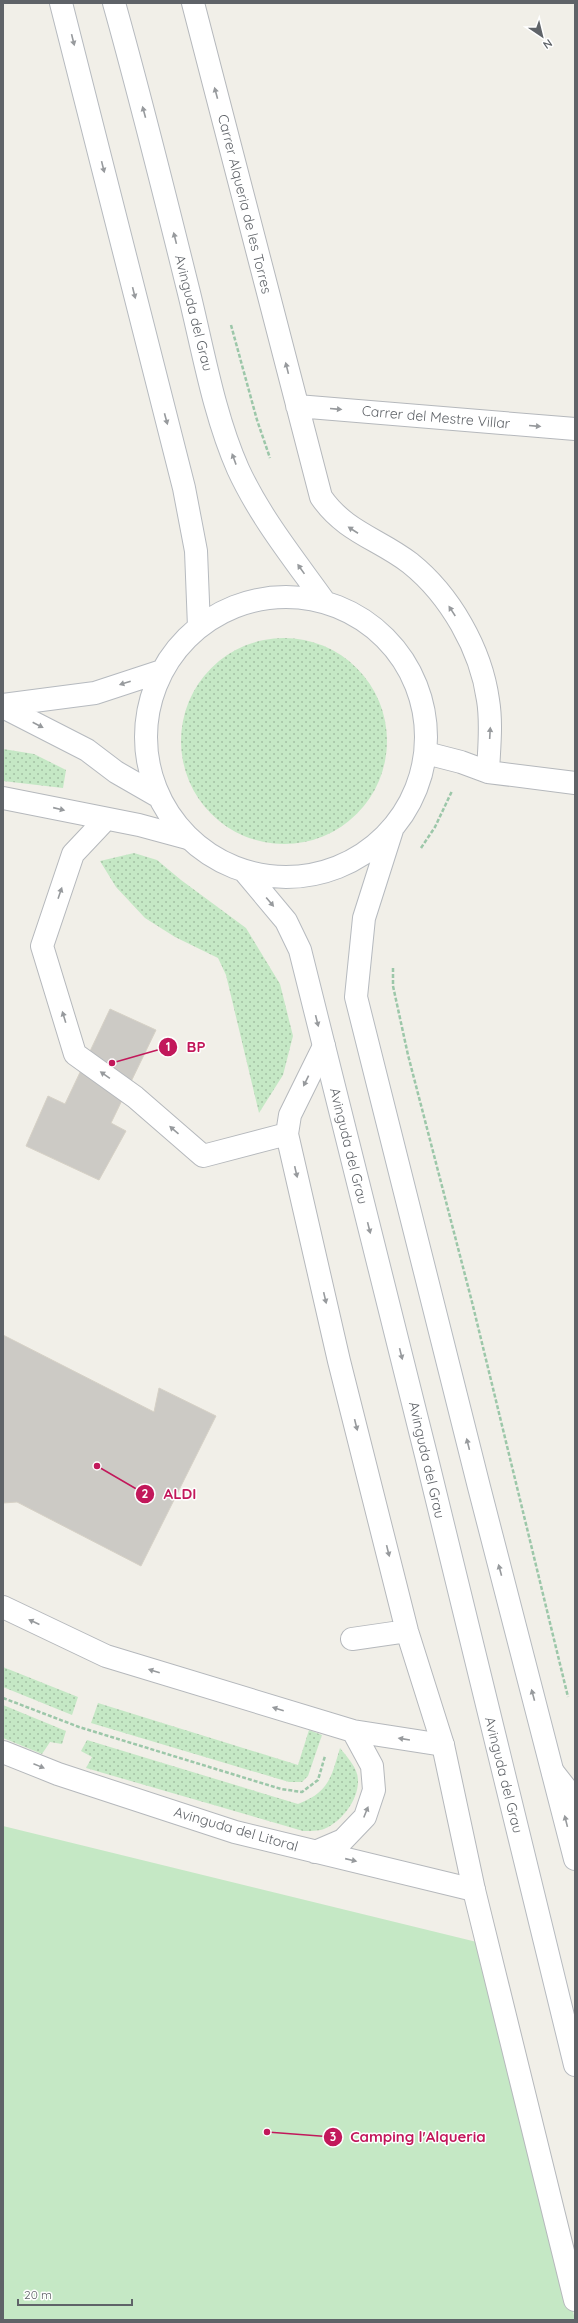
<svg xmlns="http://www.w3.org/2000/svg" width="578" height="2323" viewBox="0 0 578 2323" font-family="Quicksand,sans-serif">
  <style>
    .park { fill: #c5e8c5 }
    .garden { fill: url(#garden-dots) }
    .building { fill: #cccac5; stroke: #d6d1c6 }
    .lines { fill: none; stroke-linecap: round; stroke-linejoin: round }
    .lane-casing { stroke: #b5b8bc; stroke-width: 24 }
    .street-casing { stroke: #b5b8bc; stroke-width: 24 }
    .secondary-casing { stroke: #b6babf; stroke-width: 24 }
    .path { stroke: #9cc7a9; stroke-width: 2.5; stroke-dasharray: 4 2; stroke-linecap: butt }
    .lane { stroke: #fff; stroke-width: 22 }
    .street { stroke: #fff; stroke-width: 22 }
    .secondary { stroke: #fff; stroke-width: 22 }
    .oneway { fill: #979a9d }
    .labels { text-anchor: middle; stroke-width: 3; stroke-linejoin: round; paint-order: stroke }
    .street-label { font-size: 14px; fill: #5f6368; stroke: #fff }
    .leader { fill: none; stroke: #c2185b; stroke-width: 1.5 }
    .callout-dot { fill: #c2185b; stroke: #fff; stroke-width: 1.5 }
    .mark-label { font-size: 12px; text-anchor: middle; font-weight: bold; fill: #fff }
    .callout-label { font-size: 15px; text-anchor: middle; font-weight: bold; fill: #c2185b; stroke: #fff; stroke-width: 3; stroke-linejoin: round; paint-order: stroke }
  </style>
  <defs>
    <pattern id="garden-dots" width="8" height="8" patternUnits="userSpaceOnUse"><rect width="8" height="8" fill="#c5e8c5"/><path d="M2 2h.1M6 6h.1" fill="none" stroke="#a3c0a4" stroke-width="1.8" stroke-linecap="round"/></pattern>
  </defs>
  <rect width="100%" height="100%" fill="#f1efe8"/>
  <path class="park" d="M3 1826 489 1945 575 2320H3Z"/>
  <path class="garden" d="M181 741a103 103 0 1 1 206 0a103 103 0 1 1-206 0Z
    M3 749 34 754 66 770 63 788 3 781Z
    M134 853 157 860 181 880 246 928 280 984 293 1036 283 1075 259 1113 226 975 218 958 175 937 145 918 116 887 100 861Z
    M3 1667 78 1697 72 1715 3 1687Z
    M98 1703 298 1765 309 1730 322 1735 308 1776 302 1782H289L91 1723Z
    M3 1705 66 1731 62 1744 50 1742 42 1754 3 1738Z
    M87 1740 298 1804C329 1792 331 1778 340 1748 347 1757 358 1768 358 1780 359 1799 342 1822 324 1829 318 1831 309 1831 303 1831L86 1768 92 1757 81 1751Z"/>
  <path class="building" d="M110 1009 156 1030 111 1123 126 1131 99 1180 26 1146 48 1096 65 1104Z
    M3 1335 154 1412 159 1388 216 1416 141 1566 17 1502 3 1503Z"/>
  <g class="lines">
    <g class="lane-casing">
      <path id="lane" d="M3 798 139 825 187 838
        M106 819 73 854 42 946 75 1054 135 1097 203 1156 287 1134
        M324 1046 290 1115 287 1134 339 1361 407 1631 443 1745 474 1890 575 2300
        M352 1639 407 1631
        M553 1772 575 1800"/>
    </g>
    <g class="street-casing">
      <path id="street" d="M193 3 321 497C345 532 379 539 410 563 450 595 481 649 488 700 492 724 489 748 488 772
        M297 406 575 429
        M426 753 461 762 488 772 575 783
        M3 1607 106 1656 353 1731 443 1745
        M3 1752 58 1774 235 1832 474 1890
        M315 1852 343 1840 365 1817 374 1790 372 1766 353 1731"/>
    </g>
    <g class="secondary-casing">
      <path id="secondary" d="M61 3 184 488 196 551 199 627
        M114 3C141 99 165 196 189 293 203 350 214 415 238 469 260 517 294 559 324 601
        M146 737a140 140 0 1 1 280 0a140 140 0 1 1-280 0Z
        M3 705 95 693 162 671
        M3 707 87 750 116 772 156 795
        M392 830 364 918 356 997 479 1487 575 1859
        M245 872 286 921 300 950 426 1455 575 2065"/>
    </g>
    <path class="path" d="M231 325 257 420 270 458
      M421 848 435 827 452 791
      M393 968V986L408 1055 472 1302 568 1697
      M3 1698 79 1727 281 1789 302 1792 318 1780 325 1756"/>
    <use href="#lane" class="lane"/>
    <use href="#street" class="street"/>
    <use href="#secondary" class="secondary"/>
  </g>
  <defs><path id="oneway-solid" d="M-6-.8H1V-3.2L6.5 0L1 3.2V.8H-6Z"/></defs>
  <g class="oneway">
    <use href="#oneway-solid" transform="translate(73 40) rotate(76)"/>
    <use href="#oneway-solid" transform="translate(216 93) rotate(-105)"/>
    <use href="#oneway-solid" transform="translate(144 112) rotate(-105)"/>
    <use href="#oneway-solid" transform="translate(103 167) rotate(76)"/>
    <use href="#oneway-solid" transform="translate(175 238) rotate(-104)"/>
    <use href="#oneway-solid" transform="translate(134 293) rotate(76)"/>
    <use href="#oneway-solid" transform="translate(287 368) rotate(-104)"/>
    <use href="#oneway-solid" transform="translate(336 409) rotate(5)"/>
    <use href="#oneway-solid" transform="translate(166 419) rotate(75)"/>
    <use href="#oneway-solid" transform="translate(535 426) rotate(5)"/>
    <use href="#oneway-solid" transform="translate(234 459) rotate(-110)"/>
    <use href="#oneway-solid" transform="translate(353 530) rotate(-147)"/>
    <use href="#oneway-solid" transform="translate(301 569) rotate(-125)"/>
    <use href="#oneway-solid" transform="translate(452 611) rotate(-123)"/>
    <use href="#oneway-solid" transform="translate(125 683) rotate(162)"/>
    <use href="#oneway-solid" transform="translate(38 725) rotate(27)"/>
    <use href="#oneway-solid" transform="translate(490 733) rotate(-87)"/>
    <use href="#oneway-solid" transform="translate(59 809) rotate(13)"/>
    <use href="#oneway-solid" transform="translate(60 893) rotate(-71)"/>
    <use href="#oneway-solid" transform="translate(270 902) rotate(50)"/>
    <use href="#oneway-solid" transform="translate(64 1017) rotate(-107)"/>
    <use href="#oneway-solid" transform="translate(317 1021) rotate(76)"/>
    <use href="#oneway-solid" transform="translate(105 1075) rotate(-145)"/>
    <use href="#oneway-solid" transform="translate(306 1081) rotate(116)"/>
    <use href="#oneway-solid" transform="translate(174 1130) rotate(-139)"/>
    <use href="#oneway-solid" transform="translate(296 1172) rotate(77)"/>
    <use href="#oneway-solid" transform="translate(369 1228) rotate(76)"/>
    <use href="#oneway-solid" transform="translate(325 1298) rotate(77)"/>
    <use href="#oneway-solid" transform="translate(401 1354) rotate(76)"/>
    <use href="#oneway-solid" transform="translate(356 1425) rotate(76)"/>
    <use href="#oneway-solid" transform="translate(468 1444) rotate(-104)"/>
    <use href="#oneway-solid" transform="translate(388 1551) rotate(76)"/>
    <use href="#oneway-solid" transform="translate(500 1570) rotate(-105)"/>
    <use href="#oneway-solid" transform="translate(34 1622) rotate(-155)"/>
    <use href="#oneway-solid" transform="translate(154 1671) rotate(-163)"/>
    <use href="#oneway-solid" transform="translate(533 1695) rotate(-105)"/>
    <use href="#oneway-solid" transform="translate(278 1709) rotate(-163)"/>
    <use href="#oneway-solid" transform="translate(404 1739) rotate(-171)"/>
    <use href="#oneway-solid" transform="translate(39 1766) rotate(22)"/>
    <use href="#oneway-solid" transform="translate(366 1812) rotate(-68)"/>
    <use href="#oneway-solid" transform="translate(566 1821) rotate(-104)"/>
    <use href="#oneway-solid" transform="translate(351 1860) rotate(13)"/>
  </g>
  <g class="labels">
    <g class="street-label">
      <text transform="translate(245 204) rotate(76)" y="5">Carrer Alqueria de les Torres</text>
      <text transform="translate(194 313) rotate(76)" y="5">Avinguda del Grau</text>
      <text transform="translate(436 417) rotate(5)" y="5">Carrer del Mestre Villar</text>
      <text transform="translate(349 1146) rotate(76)" y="5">Avinguda del Grau</text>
      <text transform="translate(427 1460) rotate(77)" y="5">Avinguda del Grau</text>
      <text transform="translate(504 1775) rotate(76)" y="5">Avinguda del Grau</text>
      <text transform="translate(236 1829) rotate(16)" y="5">Avinguda del Litoral</text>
    </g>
  </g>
  <path class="leader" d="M112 1063L168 1047M97 1466L145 1494M267 2132L333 2137"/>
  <g class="callout-dot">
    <circle cx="112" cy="1063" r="4"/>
    <circle cx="97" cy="1466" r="4"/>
    <circle cx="267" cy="2132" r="4"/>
    <circle cx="168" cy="1047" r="10"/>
    <circle cx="145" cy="1494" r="10"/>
    <circle cx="333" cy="2137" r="10"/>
  </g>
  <g class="mark-label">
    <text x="168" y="1051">1</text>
    <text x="145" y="1498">2</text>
    <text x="333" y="2141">3</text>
  </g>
  <g class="callout-label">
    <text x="196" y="1052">BP</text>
    <text x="180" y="1499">ALDI</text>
    <text x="418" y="2142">Camping l'Alqueria</text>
  </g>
  <rect width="578" height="2323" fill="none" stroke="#5f6368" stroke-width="8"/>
  <g transform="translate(542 36) rotate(145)" stroke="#ffffff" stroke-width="3" paint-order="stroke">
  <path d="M0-3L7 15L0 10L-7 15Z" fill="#5f6368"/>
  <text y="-6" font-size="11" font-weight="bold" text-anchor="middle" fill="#5f6368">N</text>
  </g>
  <path d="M18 2299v6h114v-6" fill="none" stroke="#5f6368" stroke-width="2"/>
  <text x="24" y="2299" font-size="12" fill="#5f6368" stroke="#ffffff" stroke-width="3" paint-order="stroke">20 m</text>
</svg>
